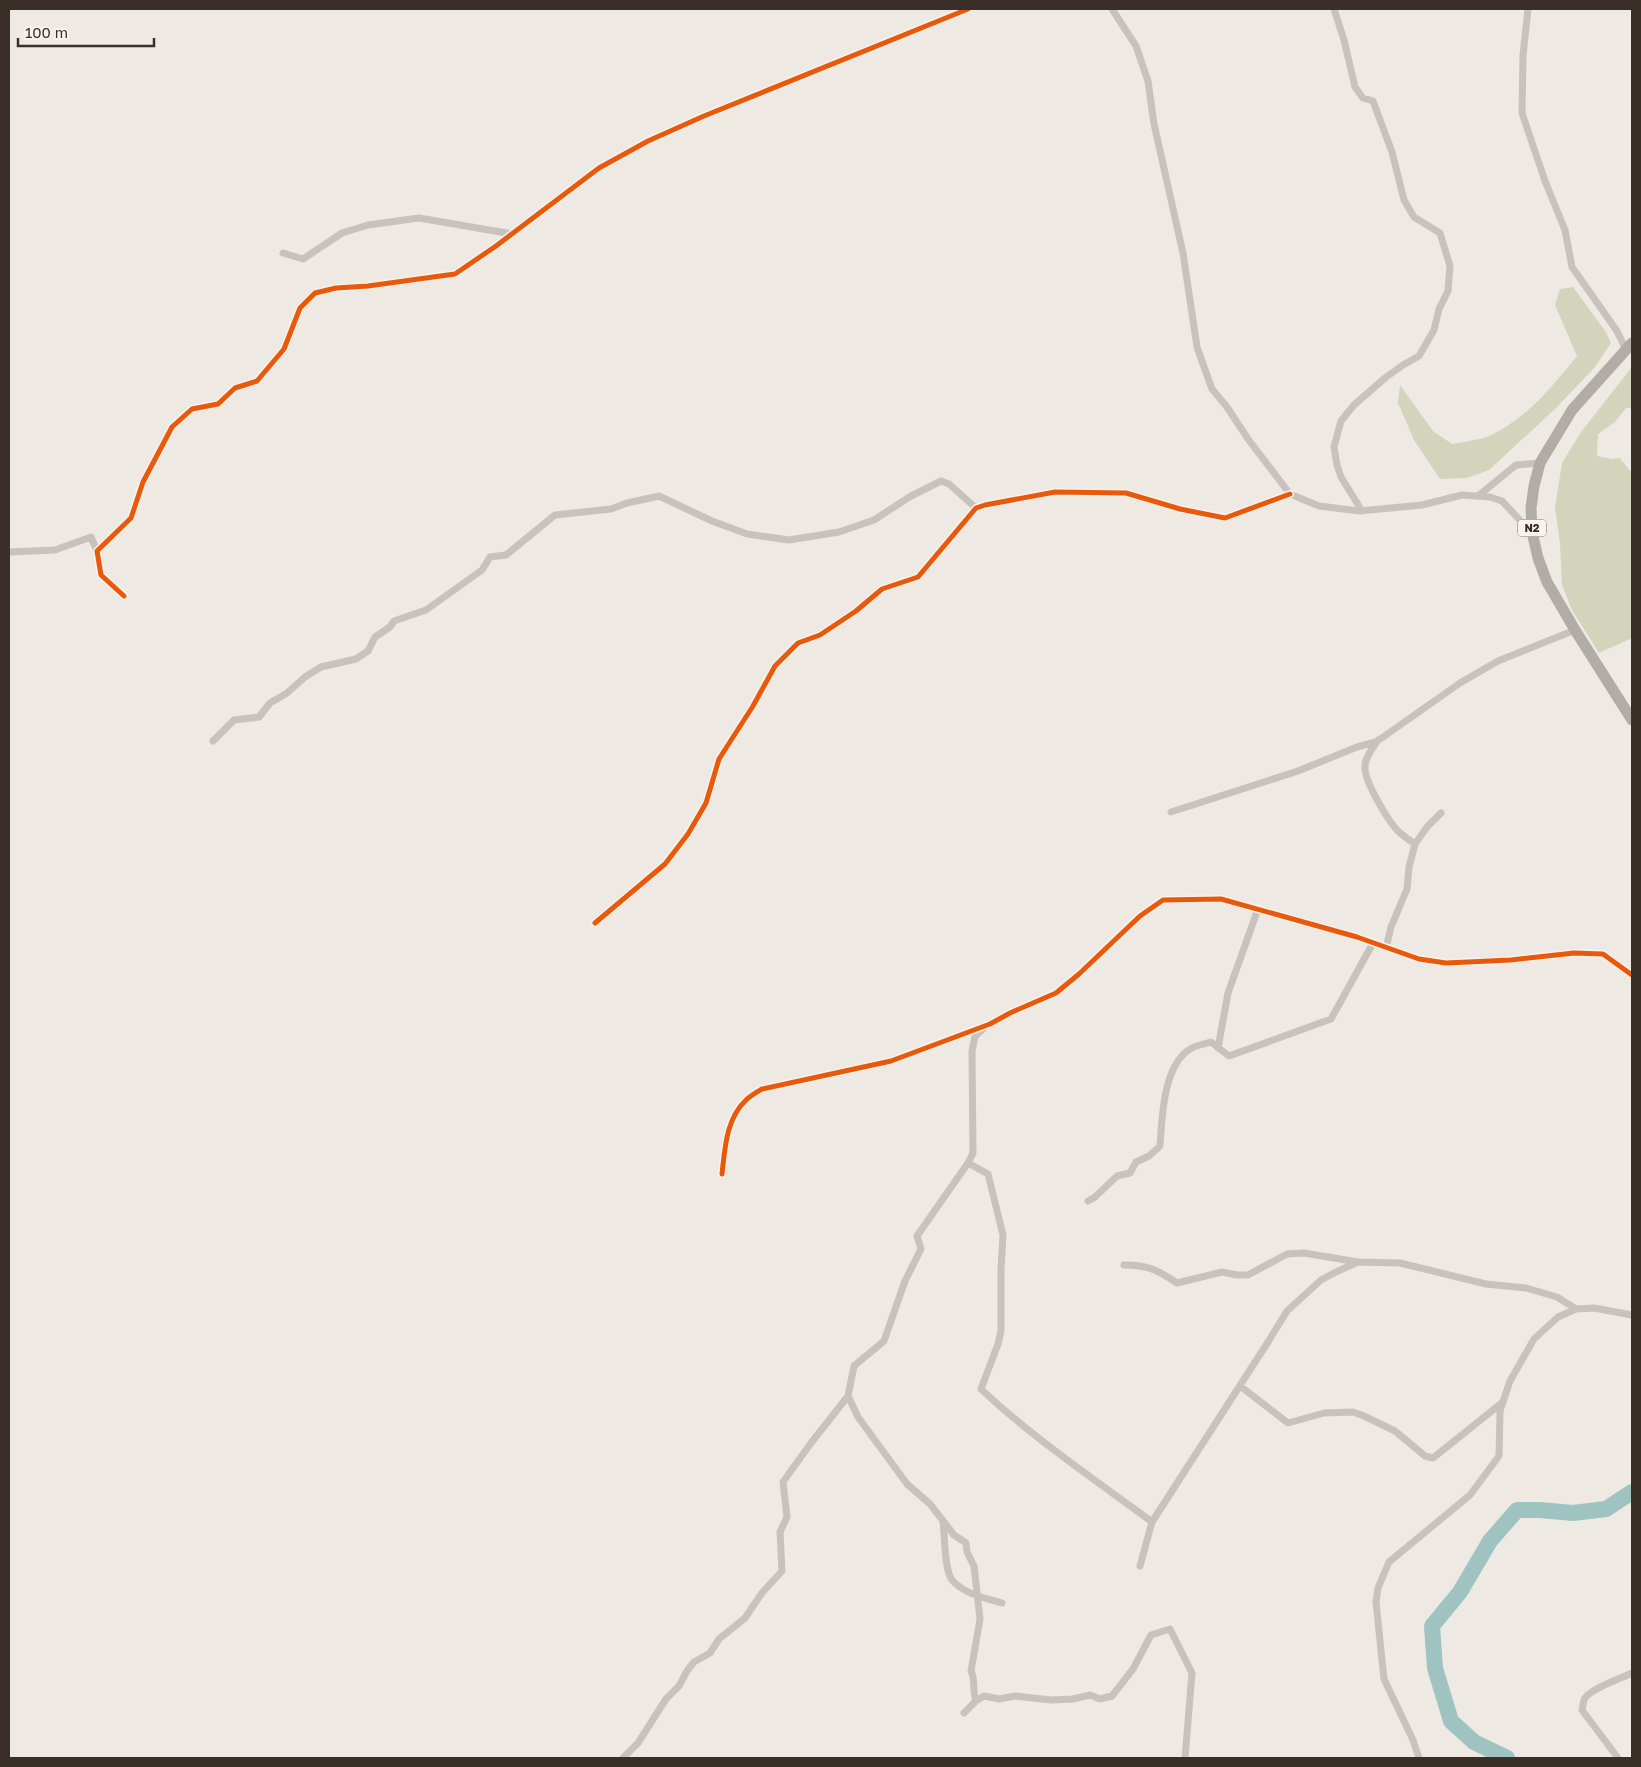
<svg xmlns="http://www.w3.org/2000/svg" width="1641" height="1767" viewBox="0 0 1641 1767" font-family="'Golos Text',sans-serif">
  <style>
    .green { fill: #d2d5bc }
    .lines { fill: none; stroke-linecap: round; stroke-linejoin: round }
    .river { stroke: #9ec3c1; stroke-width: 16 }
    .minor { stroke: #c8c1bc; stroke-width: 7 }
    .trunk { stroke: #b2aca6; stroke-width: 11 }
    .cycleway-casing { stroke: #fbf3eb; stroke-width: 8 }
    .cycleway { stroke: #e8590c; stroke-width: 5 }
    .labels { text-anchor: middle; stroke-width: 4.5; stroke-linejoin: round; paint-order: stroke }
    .shield { fill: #fbf3eb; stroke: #746963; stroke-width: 1 }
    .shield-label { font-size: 11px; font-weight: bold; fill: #3a2e29 }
  </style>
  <rect width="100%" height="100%" fill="#efe9e3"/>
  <path class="green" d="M1573 287 1606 332 1611 343 1595 367 1555 409 1489 470 1467 478 1440 479 1414 440 1398 403 1400 385 1433 431 1452 444C1464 442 1478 440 1489 436 1525 420 1553 386 1577 356L1555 305 1560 289Z
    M1631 368 1632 371V408H1626L1615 422 1598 434 1597 456 1612 459 1620 458 1630 471H1632V638L1599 653 1572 610 1562 585 1560 543 1555 508 1562 463 1581 432Z"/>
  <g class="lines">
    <path class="river" d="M1507 1758 1474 1742 1451 1721 1435 1668 1432 1626 1460 1592 1490 1541 1517 1510H1540L1573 1513 1606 1509 1632 1492"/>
    <path class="minor" d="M1112 9 1136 46 1148 81 1154 124 1183 253 1197 347 1203 364 1212 389 1227 407 1248 439 1290 494 1319 506 1359 511 1422 505 1462 495 1490 497 1502 501 1531 532
      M1334 9 1344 40 1355 87 1363 98 1373 101 1392 152 1404 200 1414 217 1440 233 1450 266 1449 278 1448 291 1439 309 1434 330 1419 356 1403 365 1385 378 1354 405 1341 421 1334 447 1337 465 1341 477 1362 511
      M1528 9 1523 55 1522 113 1545 181 1565 230 1572 267 1617 331 1626 350
      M283 253 303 259 342 233 368 225 419 218 512 234
      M1478 496 1516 465 1540 463
      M9 552 55 550 91 537 97 551
      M124 596 101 575 97 551 131 518 143 482 172 427 192 409 218 404 235 388 257 381 284 349 300 308 315 293 336 288 368 286 455 274 496 246 599 168 648 141 704 116 968 9
      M1378 740C1373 748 1364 758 1365 768 1365 782 1387 819 1397 830 1402 835 1409 840 1415 844
      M213 741 234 720 259 717 270 703 287 693 305 677 321 667 356 659 368 651 375 637 390 627 394 621 426 610 482 570 490 557 506 555 555 515 611 509 627 503 659 496 712 521 747 534 789 540 839 532 874 520 911 496 941 481 949 484 976 508
      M1171 812 1298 771 1357 747 1376 742 1460 683 1498 661 1575 630
      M595 923 665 864 688 834 706 803 719 759 753 706 775 666 798 643 820 635 856 611 882 589 918 577 976 508 985 505 1055 492 1126 493 1180 509 1225 518 1290 494
      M1386 948 1391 927 1407 889 1409 867 1415 844 1427 827 1441 813
      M1218 1048 1228 993 1258 909
      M968 1163 988 1174 1003 1235 1001 1269V1331L998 1344 981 1389C1033 1438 1094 1479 1152 1522
      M722 1174C725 1148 726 1119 746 1100 750 1096 757 1092 762 1089L891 1061 990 1024 1010 1013 1056 993 1079 974 1140 916 1163 900 1221 899 1357 937 1419 959 1446 963 1511 960 1574 953 1603 954 1632 975
      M1088 1201 1095 1197 1117 1176 1130 1173 1136 1162 1149 1156 1160 1146C1162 1118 1163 1063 1192 1048 1197 1045 1205 1044 1211 1042L1229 1056 1331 1019 1373 943
      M1124 1265C1148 1265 1158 1270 1177 1283L1222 1272 1237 1275H1248L1287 1254 1304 1253 1358 1262 1400 1263 1486 1284 1526 1288 1557 1297 1576 1309
      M1240 1386 1288 1423 1324 1413 1353 1412 1364 1416 1395 1431 1425 1456 1433 1458 1503 1402
      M848 1396 858 1417 907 1484 930 1504 954 1535 966 1543 967 1552 974 1566 980 1619 971 1671C976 1681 972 1690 976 1701
      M943 1522C945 1535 944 1570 952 1580 964 1594 985 1598 1002 1603
      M1140 1566 1152 1522 1268 1342 1287 1311 1321 1280 1336 1272 1358 1262
      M964 1713 976 1701 984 1696 999 1699 1015 1696 1051 1700 1073 1699 1090 1695 1100 1699 1112 1696 1133 1669 1151 1635 1170 1629 1192 1673 1185 1758
      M623 1758 638 1743 666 1699 679 1686 687 1671 694 1662 710 1653 719 1639 745 1618 762 1593 782 1571 780 1532 787 1517 783 1482 811 1443 848 1396 854 1366 884 1341 905 1281 921 1249 917 1236 968 1163 973 1153 972 1051 975 1036 983 1029
      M1419 1758 1413 1740 1384 1679 1376 1602 1378 1588 1389 1562 1470 1495 1499 1456 1500 1411 1510 1381 1534 1339 1558 1317 1576 1309 1594 1308 1632 1315
      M1618 1758 1582 1710C1583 1706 1583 1701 1585 1698 1592 1688 1620 1679 1632 1673"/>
    <path class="trunk" d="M1632 343 1572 410 1540 463 1534 486 1531 508 1532 532 1538 558 1547 582 1575 630 1632 720"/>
    <g class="cycleway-casing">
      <path id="cycleway" d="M124 596 101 575 97 551 131 518 143 482 172 427 192 409 218 404 235 388 257 381 284 349 300 308 315 293 336 288 368 286 455 274 496 246 599 168 648 141 704 116 968 9
        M595 923 665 864 688 834 706 803 719 759 753 706 775 666 798 643 820 635 856 611 882 589 918 577 976 508 985 505 1055 492 1126 493 1180 509 1225 518 1290 494
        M722 1174C725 1148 726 1119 746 1100 750 1096 757 1092 762 1089L891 1061 990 1024 1010 1013 1056 993 1079 974 1140 916 1163 900 1221 899 1357 937 1419 959 1446 963 1511 960 1574 953 1603 954 1632 975"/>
    </g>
    <use href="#cycleway" class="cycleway"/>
  </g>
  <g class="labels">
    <rect class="shield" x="1518" y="519.5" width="28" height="17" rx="4"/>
    <g class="shield-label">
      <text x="1532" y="532">N2</text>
    </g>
  </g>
  <rect width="1641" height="1767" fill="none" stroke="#3a2e29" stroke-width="20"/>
  <path d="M18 38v8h136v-8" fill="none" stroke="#3a2e29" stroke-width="2.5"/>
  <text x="25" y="38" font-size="15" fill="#3a2e29" stroke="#fbf3eb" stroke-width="4" paint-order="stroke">100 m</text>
</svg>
